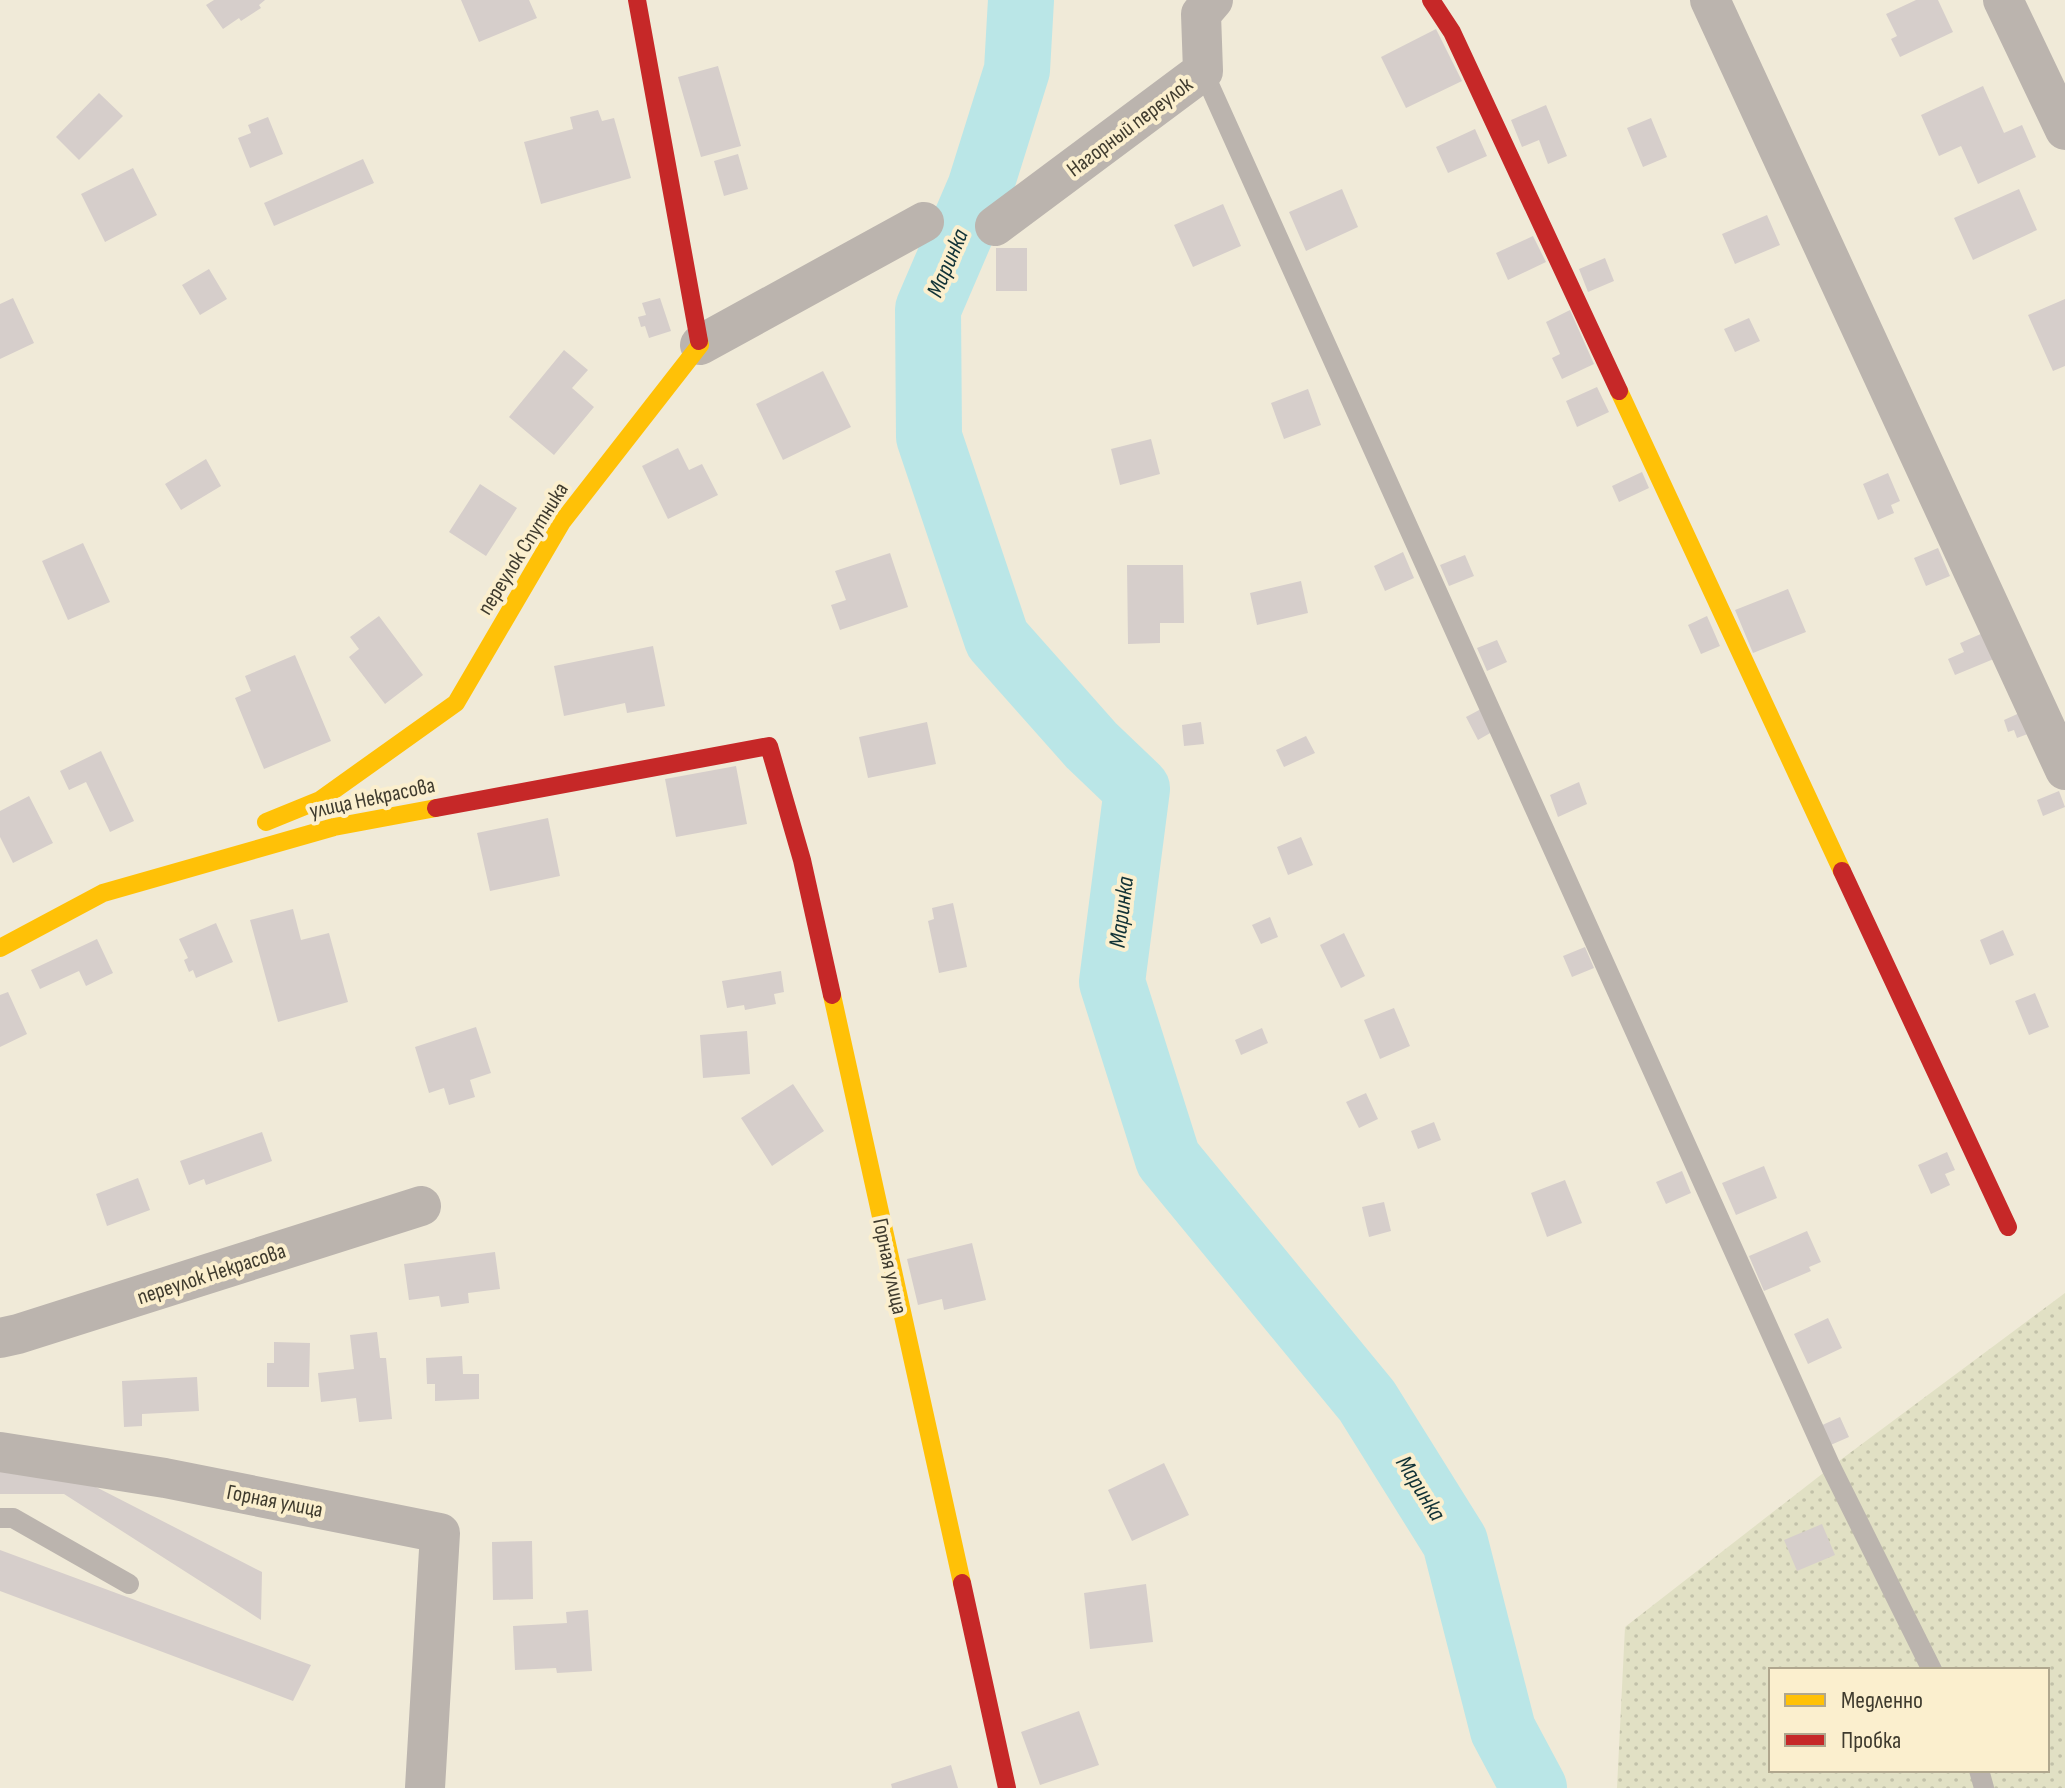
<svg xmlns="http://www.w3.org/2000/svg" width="2065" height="1788" viewBox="0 0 2065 1788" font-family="'Sofia Sans Condensed',sans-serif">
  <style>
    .garden { fill: url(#garden-dots); fill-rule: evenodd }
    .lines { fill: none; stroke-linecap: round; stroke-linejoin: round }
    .river { stroke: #bae6e7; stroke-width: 66 }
    .building { fill: #d6cecb }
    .lane { stroke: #bbb4ae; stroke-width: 20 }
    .street { stroke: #bbb4ae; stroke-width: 40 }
    .slow { stroke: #ffc107; stroke-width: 18 }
    .jam { stroke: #c62828; stroke-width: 18 }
    .labels { text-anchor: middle; stroke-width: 8; stroke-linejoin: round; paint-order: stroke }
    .street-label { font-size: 22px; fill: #3f3b2e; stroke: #fbefce }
    .water-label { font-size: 24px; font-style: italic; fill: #113236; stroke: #fbefce }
  </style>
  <defs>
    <pattern id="garden-dots" width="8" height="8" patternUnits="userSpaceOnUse" patternTransform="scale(2)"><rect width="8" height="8" fill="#e1e0c4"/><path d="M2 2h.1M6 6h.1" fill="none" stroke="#c2c1a9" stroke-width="1.8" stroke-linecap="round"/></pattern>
  </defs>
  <rect width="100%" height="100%" fill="#f0ead8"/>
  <path class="garden" d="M2065 1293V1788H1617L1625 1627 1831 1467ZM1771 1670H2047V1770H1771Z"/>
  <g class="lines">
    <path class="river" d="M1021 0 1017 70 980 188 928 309 929 437 997 639 1091 745 1137 789 1112 982 1168 1159 1367 1401 1455 1542 1503 1730 1534 1788"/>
  </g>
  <path class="building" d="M214 0H265L259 5 261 8 241 21 239 18 223 29 206 5Z
    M461 0H529L537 18 479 42Z
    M1916 0H1938L1953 32 1900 57 1891 39 1897 36 1886 14Z
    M1436 29 1462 81 1406 108 1381 57Z
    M718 66 741 146 701 157 678 77Z
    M1983 86 2004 133 2022 125 2036 157 1978 184 1961 146 1939 156 1921 115Z
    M99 93 123 116 79 160 56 137Z
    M1546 105 1567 156 1548 164 1539 140 1522 147 1511 120Z
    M598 110 602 121 614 118 631 178 541 204 524 142 573 129 570 117Z
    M268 117 283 154 250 168 238 138 251 133 248 125Z
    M1651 118 1667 157 1643 167 1627 128Z
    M1475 129 1487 156 1448 173 1436 147Z
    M738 154 748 189 724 196 714 161Z
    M363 159 374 183 274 226 264 203Z
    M133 168 157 215 105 242 81 194Z
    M1342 189 1358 227 1306 251 1289 212Z
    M2019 189 2037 230 1973 260 1954 218Z
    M1223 204 1241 246 1193 267 1174 225Z
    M1767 215 1780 245 1735 264 1722 234Z
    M1533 236 1546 262 1508 280 1496 253Z
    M996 248H1027V291H996Z
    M1605 258 1614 281 1588 292 1579 269Z
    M209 269 227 299 200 315 182 285Z
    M13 298 34 343 0 359V304Z
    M660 298 671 331 649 338 645 326 641 327 638 317 646 315 642 303Z
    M2065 299V366L2053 371 2028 315Z
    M1570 310 1594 364 1562 379 1552 358 1560 354 1546 322Z
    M1749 318 1760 341 1735 352 1724 329Z
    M564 350 588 370 572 388 594 407 554 455 509 417Z
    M823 371 851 427 783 460 756 404Z
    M1597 387 1609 412 1577 427 1566 401Z
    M1308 389 1321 425 1284 439 1271 403Z
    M1151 439 1160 474 1120 485 1111 449Z
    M678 448 689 470 702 464 718 495 668 519 642 466Z
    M206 459 221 486 181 510 165 484Z
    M1642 472 1649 488 1619 502 1612 486Z
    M1888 473 1900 501 1891 505 1894 513 1878 520 1863 484Z
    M480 484 517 508 486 556 449 532Z
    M83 543 110 602 68 620 42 561Z
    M1938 548 1950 576 1926 586 1914 558Z
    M1403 552 1414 578 1385 591 1374 566Z
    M890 553 908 607 840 630 831 605 846 600 835 571Z
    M1465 555 1474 576 1449 586 1440 565Z
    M1127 565H1183L1184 623H1160V643L1128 644Z
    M1301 581 1308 613 1257 625 1250 593Z
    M1788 589 1806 632 1753 653 1735 610Z
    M379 616 423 675 385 704 349 657 359 649 350 637Z
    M1707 616 1720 646 1701 654 1688 625Z
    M1990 630 2001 656 1955 675 1948 659 1964 652 1960 643Z
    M1497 640 1507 662 1487 671 1477 648Z
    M653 646 665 706 627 713 625 703 564 716 554 666Z
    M295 655 331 741 264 769 235 698 251 691 245 676Z
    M1481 709 1492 732 1478 740 1466 717Z
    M2024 711 2033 732 2017 738 2014 730 2008 732 2004 720Z
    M927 722 936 764 868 778 859 737Z
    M1201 722 1204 744 1184 746 1182 725Z
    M1306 736 1315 753 1284 767 1276 750Z
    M101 751 134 821 110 832 86 782 69 790 60 771Z
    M736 766 747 824 676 837 665 779Z
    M1579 782 1587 804 1558 817 1550 795Z
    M2059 791 2065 807 2043 816 2037 800Z
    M29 796 53 843 13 863 0 837V811Z
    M548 818 560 876 490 891 477 833Z
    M1301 837 1313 865 1288 875 1277 847Z
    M953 903 967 967 939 973 928 921 934 919 932 908Z
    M293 909 301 940 329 933 348 1002 278 1022 250 920Z
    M1270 917 1278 937 1261 944 1252 925Z
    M216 923 233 962 196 978 193 970 189 972 184 960 188 958 179 939Z
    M2003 930 2014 955 1990 965 1980 940Z
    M1344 933 1365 976 1341 988 1320 945Z
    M97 939 113 973 86 986 79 971 40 989 31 970Z
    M1585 947 1594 968 1572 977 1563 956Z
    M781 971 784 992 774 994 776 1004 745 1010 744 1005 727 1008 722 981Z
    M8 992 27 1034 0 1047V995Z
    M2035 993 2049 1027 2029 1035 2015 1001Z
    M1394 1008 1410 1046 1380 1059 1364 1020Z
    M476 1027 491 1073 470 1080 475 1097 449 1105 444 1088 429 1093 415 1047Z
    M1262 1028 1268 1043 1241 1055 1235 1040Z
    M747 1031 750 1074 703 1078 700 1035Z
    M793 1084 824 1131 772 1166 741 1118Z
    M1366 1093 1378 1119 1359 1128 1346 1102Z
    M1434 1122 1441 1140 1418 1149 1411 1131Z
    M262 1132 272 1161 206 1185 204 1179 189 1185 180 1161Z
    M1947 1152 1955 1170 1945 1174 1950 1185 1931 1194 1918 1165Z
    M1764 1166 1777 1198 1736 1215 1722 1183Z
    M1682 1171 1691 1193 1666 1204 1656 1182Z
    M138 1178 150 1210 107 1226 96 1194Z
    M1565 1180 1582 1223 1547 1237 1531 1193Z
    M1384 1202 1391 1231 1369 1237 1362 1207Z
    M1807 1231 1821 1262 1809 1267 1811 1271 1764 1291 1749 1256Z
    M972 1243 986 1300 944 1310 942 1299 918 1305 907 1259Z
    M495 1252 500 1289 468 1293 469 1303 441 1307 439 1296 409 1300 404 1264Z
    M1828 1318 1842 1348 1808 1364 1794 1334Z
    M377 1332 380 1358H386L392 1419 359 1422 356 1398 321 1402 318 1373 354 1369 350 1335Z
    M274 1342 310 1343 309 1387H267V1363H274Z
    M462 1356 463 1374H479V1399L435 1401V1384H427L426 1358Z
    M197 1377 199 1411 142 1414V1426L124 1427 122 1381Z
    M1840 1417 1849 1437 1826 1447 1818 1427Z
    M0 1463 53 1465 262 1572 261 1620 64 1494H0Z
    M1164 1463 1189 1515 1132 1541 1108 1490Z
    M1822 1524 1835 1555 1797 1571 1784 1540Z
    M532 1541 533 1599 493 1600 492 1542Z
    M0 1550 311 1665 293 1701 0 1591Z
    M1146 1584 1153 1642 1090 1649 1084 1593Z
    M588 1610 592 1671 557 1673 556 1668 515 1670 513 1626 567 1623 566 1612Z
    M1079 1711 1099 1765 1040 1785 1021 1732Z
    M951 1765 958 1788H892L891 1784Z"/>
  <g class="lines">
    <path class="lane" d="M1203 71 1831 1467 1932 1670
      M0 1518H13L129 1584
      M1979 1770 1984 1788"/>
    <path class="street" d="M1710 0 2065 770
      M2003 0 2065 130
      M995 226 1203 71 1201 14 1213 0
      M700 345 924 222
      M0 1338 18 1334 421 1206
      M0 1452 165 1478 440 1533 425 1788"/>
    <path class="slow" d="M1619 391 1842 871
      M266 822 320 800 456 703 562 522 700 345 699 341
      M0 948 103 893 334 827 436 808
      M832 995 962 1583"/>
    <path class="jam" d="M637 0 699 341
      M1431 0 1452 32 1619 391
      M436 808 769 746 802 860 832 995
      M1842 871 2008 1227
      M962 1583 1007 1788"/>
  </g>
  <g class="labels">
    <g class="street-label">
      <text transform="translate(1129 126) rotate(-37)" y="8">Нагорный переулок</text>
      <text transform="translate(522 548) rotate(-58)" y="8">переулок Спутника</text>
      <text transform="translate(372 797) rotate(-12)" y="8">улица Некрасова</text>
      <text transform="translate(891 1266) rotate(78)" y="8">Горная улица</text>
      <text transform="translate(211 1273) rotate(-18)" y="8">переулок Некрасова</text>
      <text transform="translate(275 1500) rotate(11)" y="8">Горная улица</text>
    </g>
    <g class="water-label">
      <text transform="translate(947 263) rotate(-67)" y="8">Маринка</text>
      <text transform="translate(1121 912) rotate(-83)" y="8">Маринка</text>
      <text transform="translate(1421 1488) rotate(58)" y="8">Маринка</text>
    </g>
  </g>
  <rect x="1769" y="1668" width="280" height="104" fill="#fbefce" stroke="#b0a78e" stroke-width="2"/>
  <rect x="1785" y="1694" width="40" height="12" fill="#ffc107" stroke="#b0a78e" stroke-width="2"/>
  <text x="1841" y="1708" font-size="24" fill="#3f3b2e">Медленно</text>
  <rect x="1785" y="1734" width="40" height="12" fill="#c62828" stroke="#b0a78e" stroke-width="2"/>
  <text x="1841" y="1748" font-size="24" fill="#3f3b2e">Пробка</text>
</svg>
